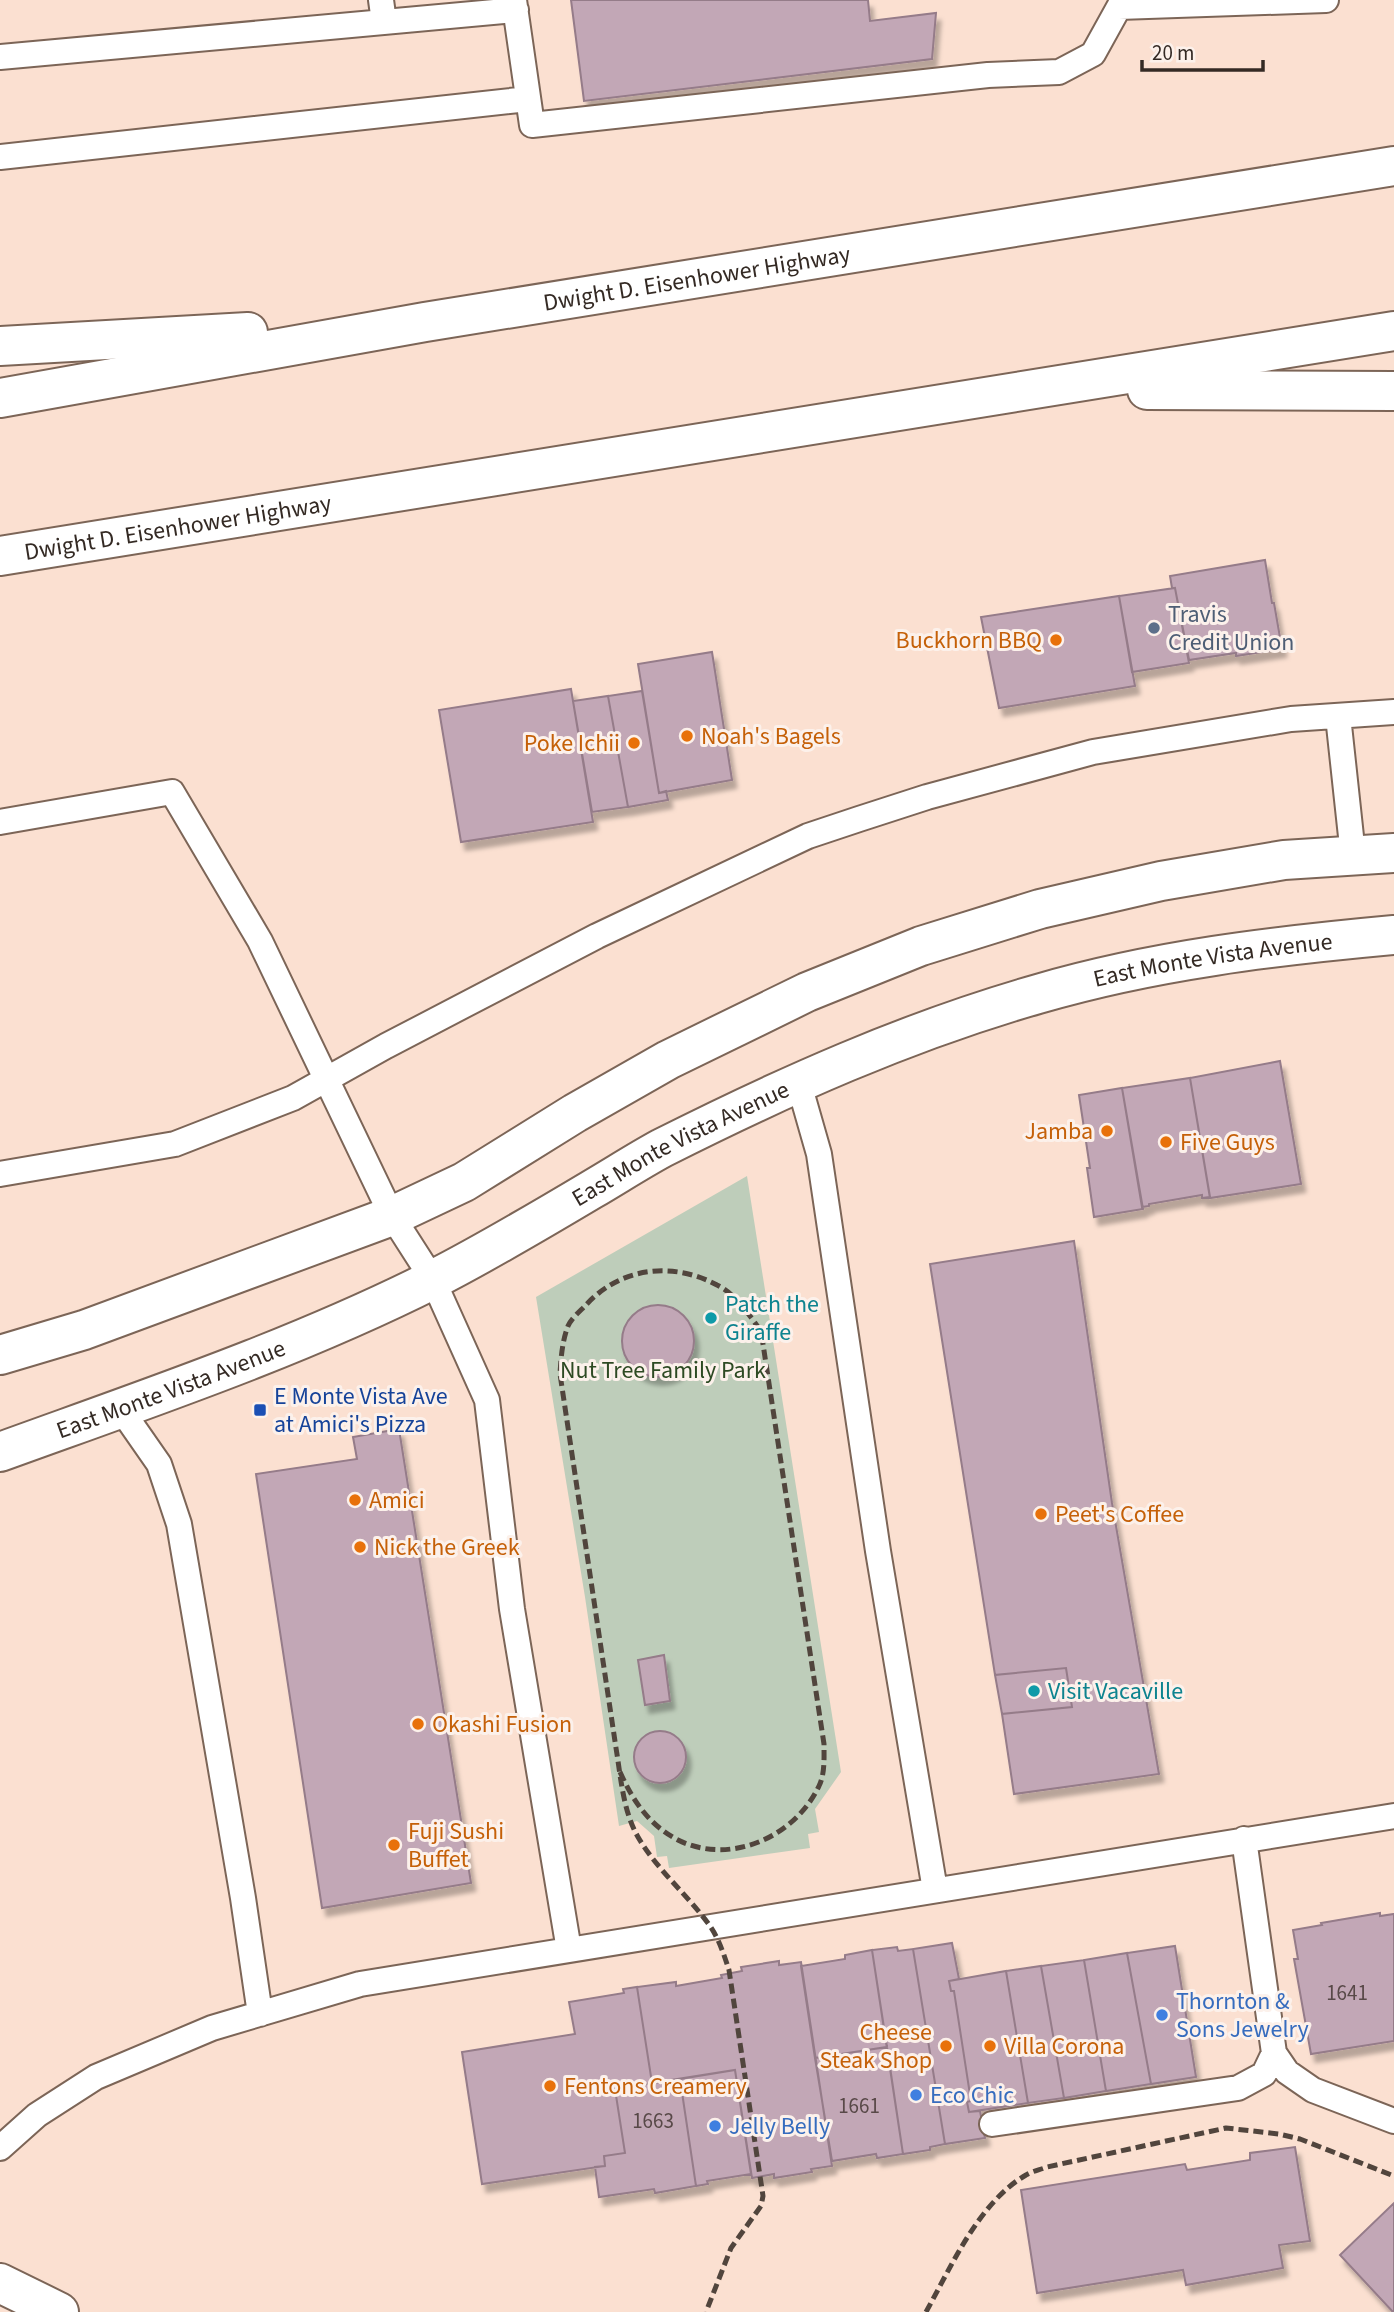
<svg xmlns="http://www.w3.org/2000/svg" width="1394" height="2312" viewBox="0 0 1394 2312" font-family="'Source Sans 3',sans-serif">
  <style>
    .green { fill: #becdba }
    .building { fill: #c2a7b6; stroke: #957b89; stroke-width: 2; filter: url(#shadow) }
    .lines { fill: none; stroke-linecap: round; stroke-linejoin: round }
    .lane-casing { stroke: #7c6557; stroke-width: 28 }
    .secondary-casing { stroke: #7c6557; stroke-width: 42 }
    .highway-casing { stroke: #7c6557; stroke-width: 42 }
    .lane { stroke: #fff; stroke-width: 24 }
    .secondary { stroke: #fff; stroke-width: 38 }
    .highway { stroke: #fff; stroke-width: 38 }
    .rail { stroke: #51453d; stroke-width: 5; stroke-dasharray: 10 5; stroke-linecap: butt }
    .service-dot { fill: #5c6f8a; stroke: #fcf1eb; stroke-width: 2.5 }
    .food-dot { fill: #e8710a; stroke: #fcf1eb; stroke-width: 2.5 }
    .culture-dot { fill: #0f9aa8; stroke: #fcf1eb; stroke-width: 2.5 }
    .transit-dot { fill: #1a4fb4; stroke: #fcf1eb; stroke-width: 2.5 }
    .shop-dot { fill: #3f7fe0; stroke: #fcf1eb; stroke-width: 2.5 }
    .labels { text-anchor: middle; stroke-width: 6; stroke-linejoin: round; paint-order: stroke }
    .number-label { font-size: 21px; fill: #584948 }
    .street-label { font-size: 24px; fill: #342a24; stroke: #fcf1eb }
    .service-label { font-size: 24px; fill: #4e5e75; stroke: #fcf1eb; text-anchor: start }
    .food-label { font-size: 24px; fill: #c56008; stroke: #fcf1eb; text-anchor: start }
    .culture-label { font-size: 24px; fill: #0d838f; stroke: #fcf1eb; text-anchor: start }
    .park-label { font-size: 24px; fill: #2d4a23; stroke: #fcf1eb }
    .transit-label { font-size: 24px; fill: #164399; stroke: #fcf1eb; text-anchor: start }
    .shop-label { font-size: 24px; fill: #366cbe; stroke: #fcf1eb; text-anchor: start }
  </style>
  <defs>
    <filter id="shadow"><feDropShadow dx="4.5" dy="8" stdDeviation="2" flood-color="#0004"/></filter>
  </defs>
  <rect width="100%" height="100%" fill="#fbe0d1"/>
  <path class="green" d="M747 1176 841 1772 815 1809 819 1832 808 1834 810 1848 669 1868 667 1856 657 1857 654 1836 637 1821 619 1826 585 1597 536 1297Z"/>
  <path class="building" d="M571 0H868L870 21 936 13 932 59 584 101Z
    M1265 560 1272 603H1274L1282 649 1236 656V653L1189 660 1175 588H1172L1170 576Z
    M1175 588 1189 663 1132 672 1119 596Z
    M1119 596 1135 686 999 708 981 617Z
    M712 652 732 780 659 793 638 664Z
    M571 689 593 822 461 842 439 710Z
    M642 691 659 793 666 791 668 800 628 807 608 696Z
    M608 696 628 807 592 812 573 701Z
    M1280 1061 1301 1184 1210 1198 1190 1078Z
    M1190 1078 1210 1197 1202 1198V1195L1149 1204V1206L1142 1207 1122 1088Z
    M1122 1088 1143 1209 1094 1217 1087 1168H1090L1079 1095Z
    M1074 1241 1112 1503 1159 1774 1014 1794 1002 1714 1072 1707 1066 1668 995 1675 930 1264Z
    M622 1341a36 36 0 1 1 72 0a36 36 0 1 1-72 0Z
    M399 1429 471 1883 322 1908 256 1474 357 1459 353 1437Z
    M664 1655 670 1701 645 1705 638 1660Z
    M1066 1668 1072 1707 1002 1714 995 1675Z
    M634 1757a26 26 0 1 1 52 0a26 26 0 1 1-52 0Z
    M1380 1913V1916L1394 1914V2041L1311 2054 1294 1959H1298L1293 1930 1322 1925 1321 1923Z
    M952 1943 959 1979 949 1981 951 1991H954L971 2101 967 2102 969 2112 980 2111 985 2138 945 2144 913 1949Z
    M1175 1946 1196 2077 1151 2084 1127 1953Z
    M897 1947 898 1951 913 1949 945 2144 930 2147V2150L903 2154 872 1950Z
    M872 1950 887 2047 815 2058 801 1966 845 1959V1955Z
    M1127 1953 1151 2084 1106 2091 1084 1960Z
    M1084 1960 1106 2091 1064 2098 1041 1966Z
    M779 1961V1965L801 1962 832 2166 811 2169 812 2172 774 2178V2174L752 2178 735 2070 652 2083 637 1987 676 1982V1986L722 1978 721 1975 742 1971 741 1967Z
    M1041 1966 1064 2098 1028 2103 1006 1971Z
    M1006 1971 1028 2103 969 2112 967 2102 971 2101 954 1991H951L949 1981Z
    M637 1987 652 2083 615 2089 625 2153 604 2156 605 2166 482 2184 462 2052 575 2034 569 2002 624 1993 623 1989Z
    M887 2047 903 2154 877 2158 876 2154 832 2161 815 2058Z
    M735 2070 751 2174 707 2181 708 2184 696 2186 680 2079Z
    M680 2079 696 2186 655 2193 654 2189 599 2197 595 2167 605 2166 604 2156 625 2153 615 2089Z
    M1295 2147 1310 2241 1279 2245 1283 2268 1186 2285 1183 2270 1037 2293 1021 2190 1185 2164 1187 2170 1250 2160V2153Z
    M1394 2203V2312H1393L1340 2255Z"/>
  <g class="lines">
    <g class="lane-casing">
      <path id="lane" d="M381 0 384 22
        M514 0 532 125 988 75 1059 72 1093 54 1119 7 1326 0
        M0 57 516 10
        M0 157 528 99
        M1338 716 1353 855
        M0 822 172 792 260 941 392 1216 433 1280 487 1400 512 1609 569 1950
        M799 1084 819 1154 878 1551 935 1890
        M0 1174 175 1144 293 1098 386 1046 597 936 808 836 859 819 927 797 1093 752 1291 719 1394 712
        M120 1408 159 1464 179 1524 243 1898 260 2014
        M1244 1839 1274 2053 1287 2072 1313 2090 1394 2121
        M992 2124 1238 2088 1264 2074 1274 2053
        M0 2148 37 2115 96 2077 212 2028 360 1984 1394 1816"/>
    </g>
    <g class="secondary-casing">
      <g id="secondary">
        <path d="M0 1355 84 1330 392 1216 464 1182 575 1113 668 1060 807 992 921 946 1040 909 1161 881 1284 860 1394 853"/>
        <path id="s1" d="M0 1452C146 1399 295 1349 434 1279 487 1252 539 1221 591 1190 615 1176 638 1161 662 1148 783 1087 908 1031 1038 994 1154 960 1274 946 1394 935"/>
        <path d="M0 2283 59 2312"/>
      </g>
    </g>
    <g class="highway-casing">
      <g id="highway">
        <path d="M0 346 248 332"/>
        <path d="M1147 390 1394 391"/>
        <path id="s2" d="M0 398 425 322 1394 166"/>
        <path id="s3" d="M0 556 1394 331"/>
      </g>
    </g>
    <use href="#lane" class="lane"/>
    <use href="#secondary" class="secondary"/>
    <use href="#highway" class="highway"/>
    <path class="rail" d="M620 1772C633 1801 649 1825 678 1840 730 1866 795 1837 819 1786 825 1774 824 1758 824 1744L761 1331C749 1315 736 1294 717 1285 672 1261 620 1267 585 1306 579 1312 571 1319 568 1326 562 1342 561 1358 560 1374L616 1748C621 1778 623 1811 638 1837 657 1870 688 1895 710 1926 719 1939 724 1955 729 1970L763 2196 761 2206 731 2248 706 2312
      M926 2312C951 2267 979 2202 1026 2175 1032 2171 1040 2170 1047 2167L1226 2128 1279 2134 1300 2139 1394 2176"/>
  </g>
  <circle class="service-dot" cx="1154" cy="628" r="7"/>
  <g class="food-dot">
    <circle cx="1056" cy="640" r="7"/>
    <circle cx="687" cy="736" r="7"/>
    <circle cx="634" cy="743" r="7"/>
    <circle cx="1107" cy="1131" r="7"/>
    <circle cx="1166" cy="1142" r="7"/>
    <circle cx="355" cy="1500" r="7"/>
    <circle cx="1041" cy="1514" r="7"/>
    <circle cx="360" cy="1547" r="7"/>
    <circle cx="418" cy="1724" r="7"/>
    <circle cx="394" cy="1845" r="7"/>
    <circle cx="946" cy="2046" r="7"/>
    <circle cx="990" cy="2046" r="7"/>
    <circle cx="550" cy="2086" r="7"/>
  </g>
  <g class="culture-dot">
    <circle cx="711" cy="1318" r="7"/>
    <circle cx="1034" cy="1691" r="7"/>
  </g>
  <rect class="transit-dot" x="253" y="1403" width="14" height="14" rx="3.5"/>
  <g class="shop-dot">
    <circle cx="1162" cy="2015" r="7"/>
    <circle cx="916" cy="2095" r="7"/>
    <circle cx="715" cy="2126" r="7"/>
  </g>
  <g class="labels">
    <g class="number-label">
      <text x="1347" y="2000">1641</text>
      <text x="859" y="2113">1661</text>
      <text x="653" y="2128">1663</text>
    </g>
    <g class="street-label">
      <text dy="8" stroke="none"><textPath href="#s2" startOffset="707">Dwight D. Eisenhower Highway</textPath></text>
      <text dy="8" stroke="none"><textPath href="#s3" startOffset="180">Dwight D. Eisenhower Highway</textPath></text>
      <text dy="8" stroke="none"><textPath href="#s1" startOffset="1316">East Monte Vista Avenue</textPath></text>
      <text dy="8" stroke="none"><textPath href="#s1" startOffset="749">East Monte Vista Avenue</textPath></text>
      <text dy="8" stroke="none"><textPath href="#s1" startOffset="182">East Monte Vista Avenue</textPath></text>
    </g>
    <g class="service-label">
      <text x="1168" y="622">Travis<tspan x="1168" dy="28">Credit Union</tspan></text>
    </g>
    <g class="food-label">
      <text x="1042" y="648" text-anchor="end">Buckhorn BBQ</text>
      <text x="701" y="744">Noah's Bagels</text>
      <text x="620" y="751" text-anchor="end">Poke Ichii</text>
      <text x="1093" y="1139" text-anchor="end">Jamba</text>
      <text x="1180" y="1150">Five Guys</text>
      <text x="369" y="1508">Amici</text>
      <text x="1055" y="1522">Peet's Coffee</text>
      <text x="374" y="1555">Nick the Greek</text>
      <text x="432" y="1732">Okashi Fusion</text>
      <text x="408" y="1839">Fuji Sushi<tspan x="408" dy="28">Buffet</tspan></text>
      <text x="932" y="2040" text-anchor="end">Cheese<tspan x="932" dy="28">Steak Shop</tspan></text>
      <text x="1004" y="2054">Villa Corona</text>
      <text x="564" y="2094">Fentons Creamery</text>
    </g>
    <g class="culture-label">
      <text x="725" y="1312">Patch the<tspan x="725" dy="28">Giraffe</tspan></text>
      <text x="1048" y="1699">Visit Vacaville</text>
    </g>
    <g class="park-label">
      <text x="663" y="1378">Nut Tree Family Park</text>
    </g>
    <g class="transit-label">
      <text x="274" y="1404">E Monte Vista Ave<tspan x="274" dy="28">at Amici's Pizza</tspan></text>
    </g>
    <g class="shop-label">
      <text x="1176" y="2009">Thornton &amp;<tspan x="1176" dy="28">Sons Jewelry</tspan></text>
      <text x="930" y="2103">Eco Chic</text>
      <text x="729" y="2134">Jelly Belly</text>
    </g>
  </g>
  <path d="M1142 60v10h121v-10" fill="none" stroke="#342a24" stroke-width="3.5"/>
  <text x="1152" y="60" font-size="21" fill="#342a24" stroke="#fcf1eb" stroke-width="5" paint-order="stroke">20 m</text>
</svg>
